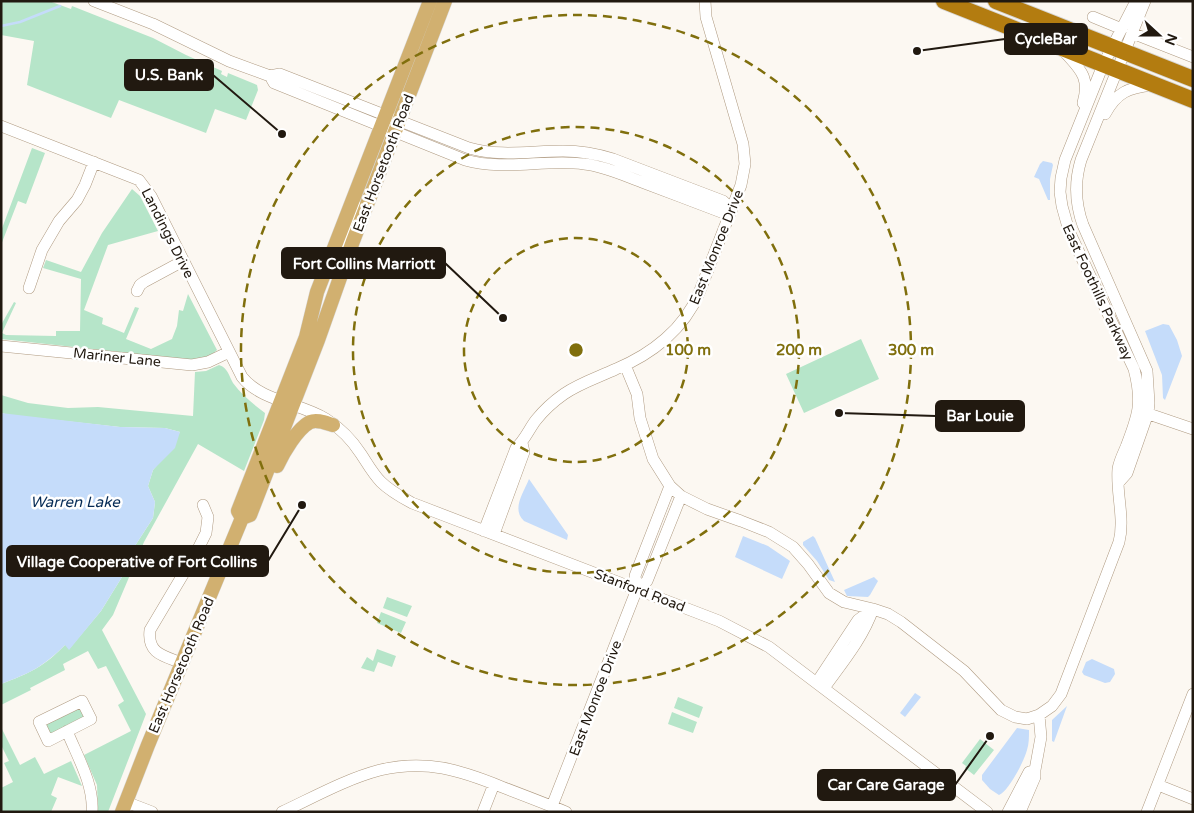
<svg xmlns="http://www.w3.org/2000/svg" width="1194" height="813" viewBox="0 0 1194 813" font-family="'Varela Round',sans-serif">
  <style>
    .green { fill: #b6e5c9 }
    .water { fill: #c5dcfa }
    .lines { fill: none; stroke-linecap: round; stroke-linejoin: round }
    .stream { stroke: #c5dcfa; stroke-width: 2.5 }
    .minor-casing { stroke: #af9a81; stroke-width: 12 }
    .major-casing { stroke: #d7d6d4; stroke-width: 15 }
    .highway-casing { stroke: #d7d6d4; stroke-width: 18 }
    .minor { stroke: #fff; stroke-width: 11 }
    .major { stroke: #d1b070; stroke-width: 14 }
    .highway { stroke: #b37c10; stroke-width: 16 }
    .ring { fill: none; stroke: #806f0d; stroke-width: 2.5; stroke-dasharray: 9 6 }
    .labels { text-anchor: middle; stroke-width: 5; stroke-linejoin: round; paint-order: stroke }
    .street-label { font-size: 14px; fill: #211910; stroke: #fff }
    .water-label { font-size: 15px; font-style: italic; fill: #042a55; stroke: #fff }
    .centre { fill: #806f0d; stroke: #fff; stroke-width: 2.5 }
    .ring-label { font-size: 15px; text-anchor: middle; font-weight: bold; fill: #806f0d; stroke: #fff; stroke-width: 5; stroke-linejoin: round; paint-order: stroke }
    .leader { fill: none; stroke: #211910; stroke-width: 2 }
    .callout-dot { fill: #211910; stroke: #fff; stroke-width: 2 }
    .callout { fill: #211910; stroke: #211910; stroke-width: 2 }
    .callout-label { font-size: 15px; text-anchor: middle; font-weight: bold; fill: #fff }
  </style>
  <rect width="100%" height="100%" fill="#fcf8f2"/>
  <path class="green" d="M1 1H49L71 9 72 6 153 38 186 55 222 71 221 74 227 77 228 73 257 85 258 90 246 120 215 109 206 133 119 100 111 118 27 85 34 41 1 35Z
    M32 148 45 153 26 204 18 201 1 245V231Z
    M132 189 140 196 158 231 108 245 84 310 103 318 102 324 124 333 135 307 139 308 126 339 151 349 172 339 177 326 179 310 183 311 188 294 217 350C208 360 195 360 183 359L1 339V325L14 302 16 303 2 333 6 335 56 336V331H80L81 279 43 268 46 260 81 272 102 233Z
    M861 339 879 379 804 413 786 374Z
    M219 365C228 368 229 376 233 383 242 395 253 404 265 413L264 420 244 471 198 444 144 542 113 615 102 630 146 714 108 812H98L97 785 84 755 131 731 118 705 124 701 106 666 98 669 88 651 63 664 65 670 30 688 31 690 1 705V684C30 673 44 667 66 644L69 649 101 611 130 564 131 552 153 518 155 502 148 486 153 470 163 458 180 432 165 428 120 427 10 415 1 413V395L28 403 68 408 98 407 193 416 195 372 206 371Z
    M387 597 412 606 407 617 383 608Z
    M381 612 406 622 401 633 377 623Z
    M377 649 396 656 392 667 378 662 374 672 361 668 367 657 373 661Z
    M678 697 703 707 699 718 674 708Z
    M79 707 84 715V718L51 734H50L45 724Z
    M672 712 697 722 693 733 668 724Z
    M1 727 20 765 35 757 44 774 71 761 82 786 58 777 51 795 57 798 51 812H1V788L13 782 4 763 9 761 1 745Z
    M980 739 994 750 974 775 965 768 966 766 962 763Z"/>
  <path class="water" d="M1043 161 1052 163 1053 165 1050 179V200H1048L1039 179 1034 177 1040 164Z
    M1163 324 1169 325 1177 340 1182 356 1165 400 1163 398 1162 375 1145 331Z
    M1 413 120 427 165 428 180 432 175 448 153 470 148 486 155 502 153 518 131 552 130 564 101 611 69 650 65 645C43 667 30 673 1 684Z
    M529 479 568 535 567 540 524 521C511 509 524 492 529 479Z
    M743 536 768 546 790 561 782 579 735 557Z
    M813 536 815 538 835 582 829 580 817 561 803 545V542Z
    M874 577 878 581 870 595 868 597 847 596 844 590Z
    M1092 659 1114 669 1115 674 1110 682 1105 683 1084 675 1082 672 1086 662Z
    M915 693 921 697 905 717 900 713Z
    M1067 706 1054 742 1052 741V720Z
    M1017 728 1029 730C1029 737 1029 744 1027 750 1024 761 1009 791 999 795L990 789 982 780V775Z"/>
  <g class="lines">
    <path class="stream" d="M1 26 20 22 60 6"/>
    <g class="minor-casing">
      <path id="minor" d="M94 1 153 24 229 61 270 76 280 74 469 148C500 157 531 151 563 151 580 151 597 154 613 159L723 201 732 210
        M1093 17 1122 29
        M1132 33 1193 57
        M1062 49C1078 68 1091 75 1083 103
        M270 76 274 83 465 160C504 171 545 159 584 164 604 166 623 175 642 182 668 192 695 202 721 212L732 210
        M1105 114C1117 92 1128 88 1152 85
        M1 126 139 180 151 196 242 377C261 401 300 403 326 419 340 428 352 440 361 454 367 463 373 474 381 482 390 491 401 497 412 503L719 621 769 647 987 812
        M348 253 346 236 355 212V205
        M29 288 42 250 59 221 77 200 85 185 94 162
        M137 291 140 285 144 282 183 261
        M1 346 192 365 208 362 229 352
        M625 365 637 394 640 418 653 459 670 486 681 496 707 509 741 521 769 532 793 547 808 564 829 593 844 602 873 609 888 614 901 622 964 671 1001 710 1015 717 1027 719 1039 715
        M1140 411 1193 429
        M1119 482 1127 473 1148 413 1149 403 1147 371 1083 225C1075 203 1074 183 1081 160L1145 1
        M484 531 516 448C525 440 529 429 536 420 544 410 554 401 564 394 580 383 599 377 616 369 652 354 684 329 699 293L741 185 745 164 743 144 706 17 705 1
        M494 534 524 452 522 443
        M637 589 635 576 670 486
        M182 663C164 656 147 654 150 630L197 551 206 533 208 517 203 505
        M817 682 858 620 873 609
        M824 688C842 663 863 638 873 609
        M82 701 91 719 48 741 39 722Z
        M67 731C77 756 94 784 92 812
        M1158 785 1193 799
        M126 802 152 812
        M552 806 637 589 647 581 681 496
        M282 812C314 797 346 779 380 770 426 759 460 770 502 787 523 795 544 803 566 812
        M483 812 494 784
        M1008 812 1029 772 1033 771
        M1020 812 1035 777V770L1041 737 1039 715 1052 706 1061 694 1119 542C1125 519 1116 493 1118 469 1119 462 1123 454 1126 447 1138 416 1143 403 1134 369L1069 231 1062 206 1060 192 1061 178 1065 160 1103 65 1136 1
        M1147 812 1193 694"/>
    </g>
    <g class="major-casing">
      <path id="major" d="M277 466C283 453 297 429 310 422 317 419 326 423 333 425
        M242 518 238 511 306 337 317 292 430 1
        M122 812 148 745 242 518 250 515 318 340 353 241 445 1"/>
    </g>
    <g class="highway-casing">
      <path id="highway" d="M944 1 1193 100
        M996 1 1193 79"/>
    </g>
    <use href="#minor" class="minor"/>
    <use href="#major" class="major"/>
    <use href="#highway" class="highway"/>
  </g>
  <g class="ring">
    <circle cx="576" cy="350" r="112"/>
    <circle cx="576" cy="350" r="223"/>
    <circle cx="576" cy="350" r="335"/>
  </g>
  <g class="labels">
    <g class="street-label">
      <text transform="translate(383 163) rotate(-69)" y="5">East Horsetooth Road</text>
      <text transform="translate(168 233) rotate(63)" y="5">Landings Drive</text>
      <text transform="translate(716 247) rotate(-68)" y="5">East Monroe Drive</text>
      <text transform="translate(1098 292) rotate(65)" y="5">East Foothills Parkway</text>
      <text transform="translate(117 357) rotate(6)" y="5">Mariner Lane</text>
      <text transform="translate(640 590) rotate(21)" y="5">Stanford Road</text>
      <text transform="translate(181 665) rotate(-67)" y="5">East Horsetooth Road</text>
      <text transform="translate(595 698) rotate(-69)" y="5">East Monroe Drive</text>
    </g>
    <g class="water-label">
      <text x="75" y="507">Warren Lake</text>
    </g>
  </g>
  <circle cx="576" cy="350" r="8" class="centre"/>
  <g class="ring-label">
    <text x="688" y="355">100 m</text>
    <text x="799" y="355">200 m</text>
    <text x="911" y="355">300 m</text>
  </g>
  <path class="leader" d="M917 51L1005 39M282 134L213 75M503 318L445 263M839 413L936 416M302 505L268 561M990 736L955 785"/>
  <g class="callout-dot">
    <circle cx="917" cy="51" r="5"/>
    <circle cx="282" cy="134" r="5"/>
    <circle cx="503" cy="318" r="5"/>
    <circle cx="839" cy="413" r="5"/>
    <circle cx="302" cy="505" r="5"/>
    <circle cx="990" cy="736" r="5"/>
  </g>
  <g class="callout">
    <rect x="1005" y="24" width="82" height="30" rx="5"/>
    <rect x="125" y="60" width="88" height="30" rx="5"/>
    <rect x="282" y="248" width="163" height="30" rx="5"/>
    <rect x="936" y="401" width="88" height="30" rx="5"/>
    <rect x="7" y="546" width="261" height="30" rx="5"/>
    <rect x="818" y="770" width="137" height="30" rx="5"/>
  </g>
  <g class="callout-label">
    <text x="1046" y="44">CycleBar</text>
    <text x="169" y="80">U.S. Bank</text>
    <text x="364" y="269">Fort Collins Marriott</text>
    <text x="980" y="421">Bar Louie</text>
    <text x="137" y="567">Village Cooperative of Fort Collins</text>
    <text x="886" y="790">Car Care Garage</text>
  </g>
  <rect width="1194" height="813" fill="none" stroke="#211910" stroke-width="5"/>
  <g transform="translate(1159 35) rotate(111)" stroke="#ffffff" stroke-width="4" paint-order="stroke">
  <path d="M0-4L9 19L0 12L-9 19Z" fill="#211910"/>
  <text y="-8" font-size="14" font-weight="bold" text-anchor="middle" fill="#211910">N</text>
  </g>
</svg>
